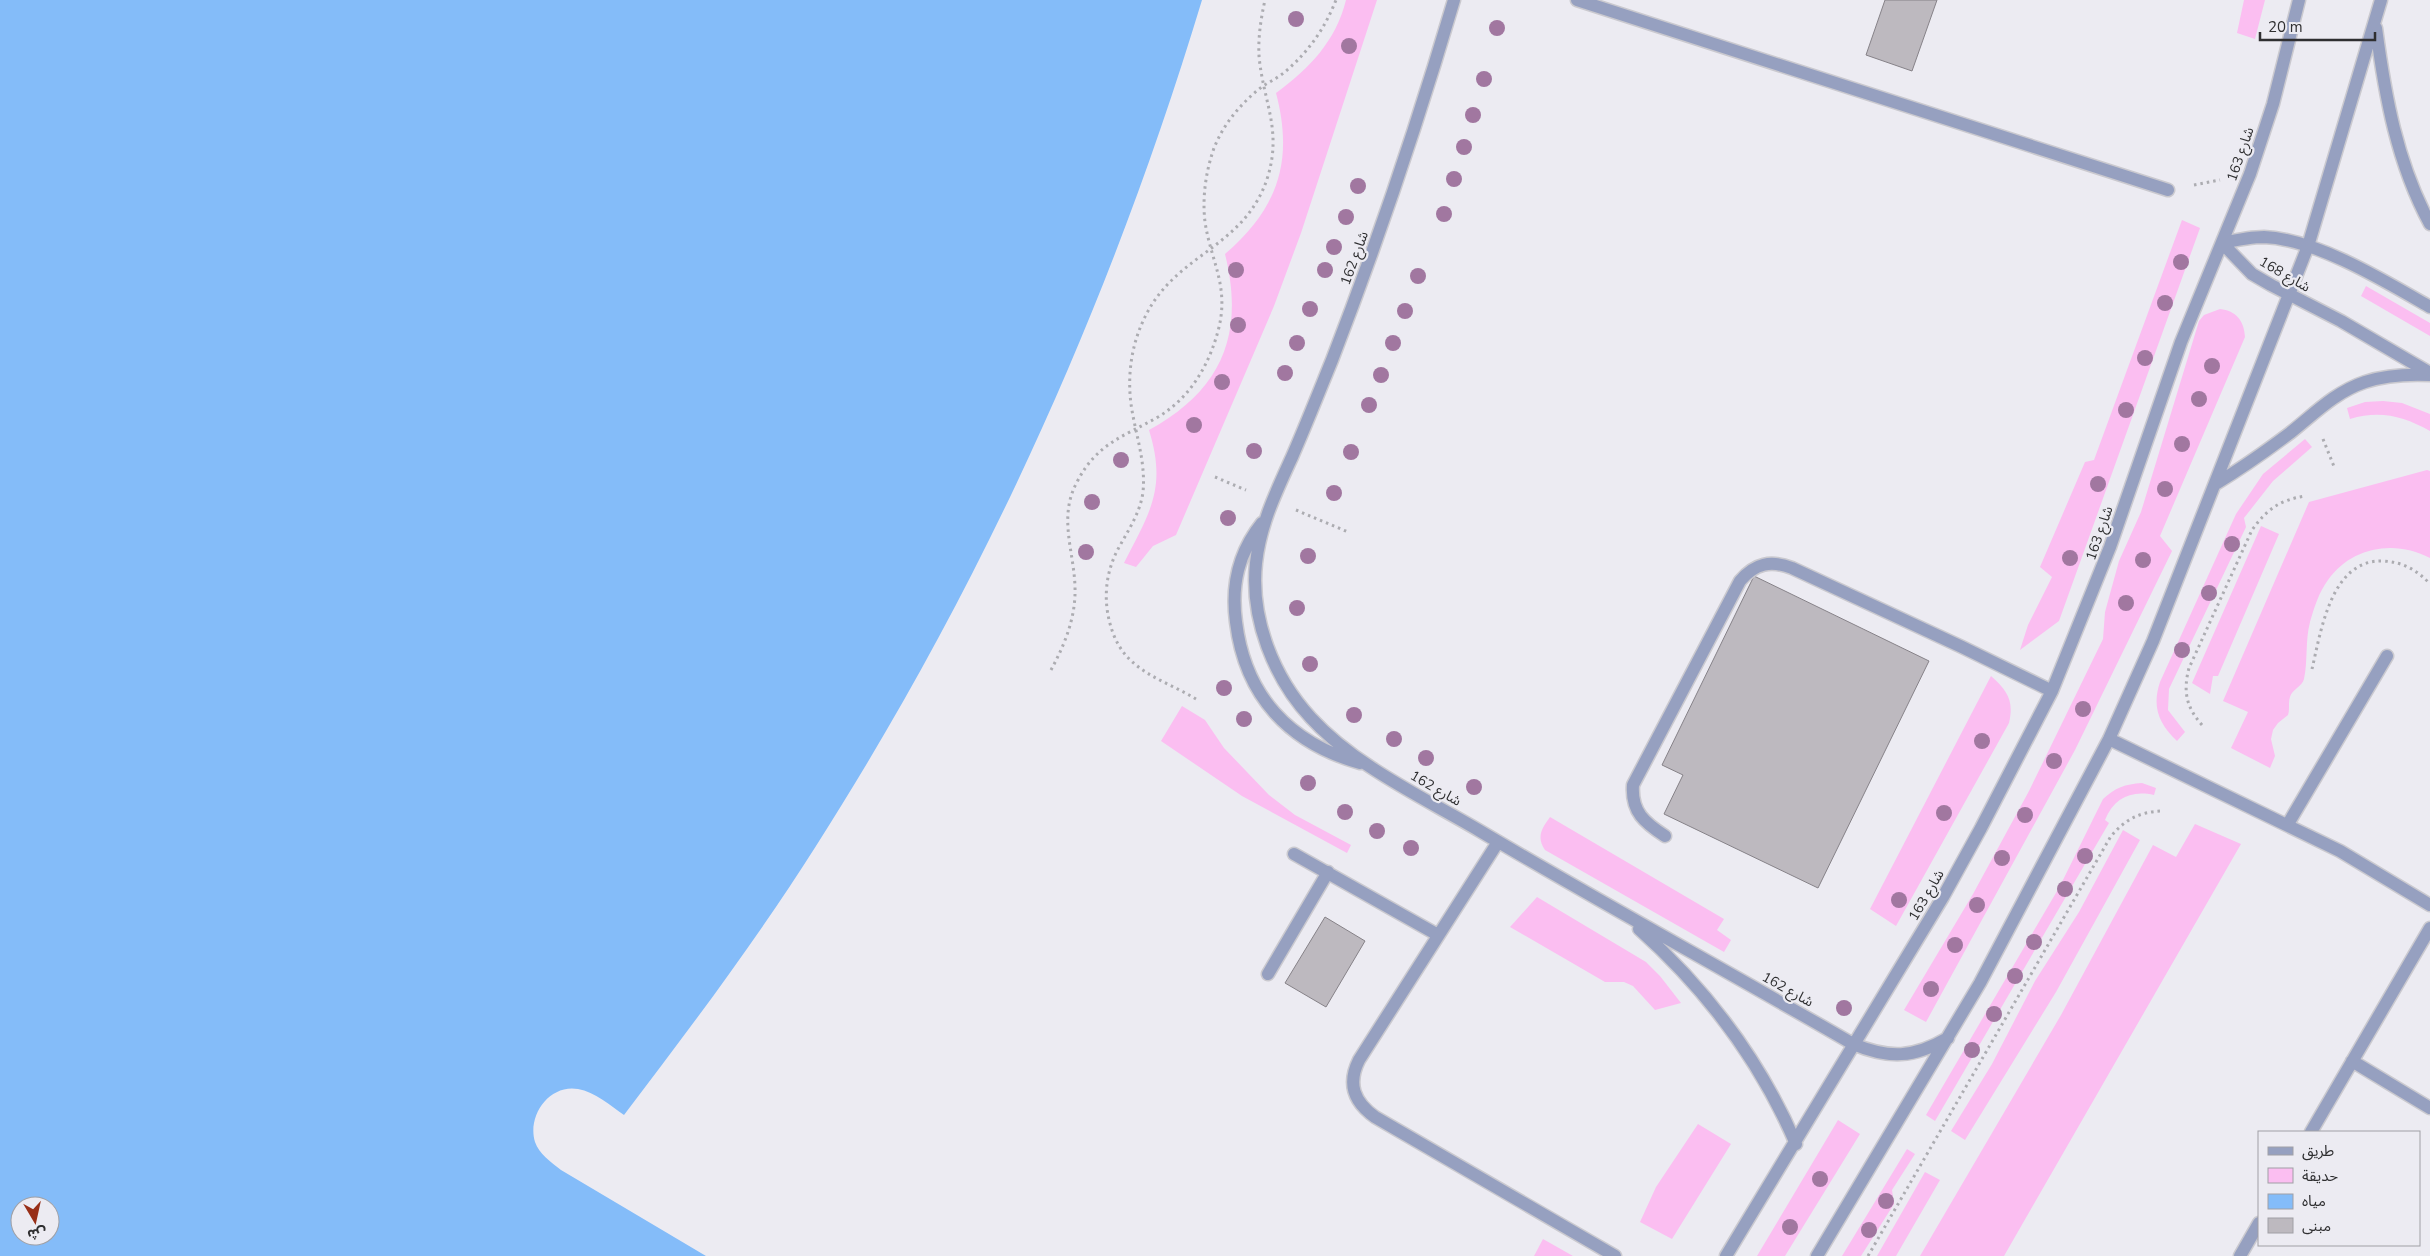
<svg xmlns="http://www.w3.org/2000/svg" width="2430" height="1256" viewBox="0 0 2430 1256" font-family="'Nunito Sans','Noto Sans Arabic',sans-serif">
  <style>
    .green { fill: #fbbef1 }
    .water { fill: #84bcf9; fill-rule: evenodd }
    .building { fill: #bdb9bf; stroke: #868288 }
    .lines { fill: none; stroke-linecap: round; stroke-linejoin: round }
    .minor-casing { stroke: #cac9cf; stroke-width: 15 }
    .path { stroke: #acacb1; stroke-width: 3; stroke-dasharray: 2.5 4; stroke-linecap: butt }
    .minor { stroke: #96a0c0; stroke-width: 12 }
    .tree { fill: #a177a0 }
    .labels { text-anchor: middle; stroke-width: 4.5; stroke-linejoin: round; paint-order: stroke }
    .street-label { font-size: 14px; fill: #2f2f31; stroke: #ecebf2 }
  </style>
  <rect width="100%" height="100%" fill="#ecebf2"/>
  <path class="green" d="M1346 0H1377L1301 233 1274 306 1176 535 1153 546 1136 567 1124 563C1150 512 1167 488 1149 430 1222 390 1245 334 1225 254 1278 209 1294 160 1276 93 1309 69 1336 41 1346 0Z
    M2244 0H2265L2255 39 2237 33Z
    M2182 220 2200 228 2059 621 2020 650 2028 625 2052 577 2040 567 2085 462 2094 460Z
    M2366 286 2430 323V336L2361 296Z
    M2220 309C2236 311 2244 320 2245 337L2160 536 2172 551 2075 750 1926 1022 1904 1010 1973 894 2029 791 2103 639 2105 612 2119 561 2141 512 2199 321 2204 315Z
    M2383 401 2402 403 2430 414V431C2403 416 2380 410 2350 419L2347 408 2365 402Z
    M2305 439 2312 447 2273 481 2244 518 2246 527 2169 689 2168 710 2185 732 2177 741C2158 723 2152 706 2160 682L2236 514 2263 474Z
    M2427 470 2430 471V558C2395 539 2351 547 2328 580 2319 592 2314 608 2310 622 2305 641 2308 661 2304 679 2302 687 2292 689 2290 697 2288 703 2290 709 2288 715L2278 723 2273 730 2271 739 2275 756 2270 768 2231 748 2248 712 2223 701 2309 502Z
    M2261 526 2279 534 2218 676H2213L2210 694 2192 683Z
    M1991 676C2008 691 2014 701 2009 723L1896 926 1870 909Z
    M1182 706 1205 720 1224 748 1269 795 1295 815 1351 845 1347 853 1242 796 1161 741Z
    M2142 783 2156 788 2154 795C2131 790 2114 798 2105 820L2109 823 1935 1121 1926 1115 2060 886 2103 799C2115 788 2125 784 2142 783Z
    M1550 817 1724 919 1717 930 1731 940 1724 952 1545 850C1536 837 1542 828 1550 817Z
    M2195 824 2241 844 2004 1256H1920L2061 1015 2153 845 2176 857Z
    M2123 830 2140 840 2056 992 1965 1140 1951 1131 1992 1064 2035 981 2079 912Z
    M1537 897 1646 962 1660 976 1681 1003 1655 1010 1633 986 1624 982H1605L1510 927Z
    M1838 1120 1860 1134 1785 1256H1757Z
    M1698 1124 1731 1144 1672 1239 1640 1222 1656 1187Z
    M1907 1149 1915 1154 1892 1190 1894 1204 1861 1256H1842Z
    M1925 1172 1940 1180 1896 1256H1877Z
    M1543 1239 1573 1256H1534Z"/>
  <path class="water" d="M0 0H1202C1111 301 985 581 816 846 757 939 691 1027 624 1115 610 1105 595 1092 578 1089 549 1084 527 1116 535 1142 539 1154 551 1162 561 1170L706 1256H0ZM20 1206H50V1236H20Z"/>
  <path class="building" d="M1885 0H1937L1912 71 1866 55Z
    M1754 576 1929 661 1818 888 1664 814 1683 775 1662 765Z
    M1325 917 1365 941 1326 1007 1285 983Z"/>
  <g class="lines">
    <g class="minor-casing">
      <path id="minor" d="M1454 0C1418 122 1378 241 1332 360 1319 392 1306 425 1292 457 1276 492 1260 525 1256 563 1250 619 1274 678 1311 718 1355 766 1424 798 1480 831 1603 904 1729 972 1853 1044 1889 1059 1914 1058 1948 1038
        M1577 0 2168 190
        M2376 28C2385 96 2397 163 2430 224
        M2222 243 2252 274 2271 285 2341 321 2430 373
        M2222 243C2236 240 2250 237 2264 237 2316 239 2385 281 2430 307
        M2217 483C2242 468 2266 451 2290 433 2314 414 2335 392 2365 382 2386 375 2408 374 2430 375
        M1262 523C1238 553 1231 585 1236 622 1245 696 1289 743 1360 763
        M2109 739 2340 851 2430 905
        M2288 824 2387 656
        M1665 836C1645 823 1631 812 1633 785L1740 581C1755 563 1771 560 1792 568L1962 647 2052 691
        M1498 842 1359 1060C1347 1084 1354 1102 1375 1117L1615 1256
        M1294 854 1438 935
        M1639 929C1706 989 1760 1060 1796 1144
        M1268 974 1328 872
        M2352 1061 2430 1108
        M2311 1132 2430 928
        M1726 1256 1943 897 1981 828 2052 691 2110 547 2181 342 2250 174 2273 104 2299 0
        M1817 1256 1980 983 2109 739 2153 641 2308 246 2381 0
        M2240 1256 2259 1223"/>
    </g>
    <path class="path" d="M2194 185 2220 180
      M2323 439 2335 469
      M1215 477 1246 490
      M1296 510 1348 532
      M2312 669C2321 631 2331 559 2383 561 2403 562 2417 570 2430 584
      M1051 670C1065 644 1076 617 1075 587 1074 551 1058 517 1077 482 1097 443 1123 437 1158 417 1190 398 1209 365 1218 331 1230 287 1211 262 1205 222 1202 197 1206 171 1214 148 1224 123 1242 102 1263 86 1271 81 1279 77 1286 71 1309 51 1325 28 1336 0
      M1196 699C1165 680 1127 672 1113 633 1103 606 1104 577 1117 551 1127 532 1140 514 1143 492 1146 461 1135 433 1131 404 1127 373 1132 341 1147 313 1179 252 1246 247 1268 176 1282 129 1263 101 1259 56 1258 37 1261 18 1265 0
      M2202 725C2186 707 2183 691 2189 668L2252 530C2267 509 2280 500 2305 496
      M1868 1256 2111 836C2126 819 2139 812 2162 811"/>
    <use href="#minor" class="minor"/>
  </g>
  <g class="tree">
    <circle cx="1296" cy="19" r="8"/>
    <circle cx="1497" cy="28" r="8"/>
    <circle cx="1349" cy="46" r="8"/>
    <circle cx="1484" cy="79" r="8"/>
    <circle cx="1473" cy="115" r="8"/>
    <circle cx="1464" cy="147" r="8"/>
    <circle cx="1454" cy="179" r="8"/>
    <circle cx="1358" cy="186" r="8"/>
    <circle cx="1444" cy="214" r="8"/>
    <circle cx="1346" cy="217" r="8"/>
    <circle cx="1334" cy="247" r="8"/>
    <circle cx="2181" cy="262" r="8"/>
    <circle cx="1236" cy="270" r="8"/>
    <circle cx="1325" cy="270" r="8"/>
    <circle cx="1418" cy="276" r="8"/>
    <circle cx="2165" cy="303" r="8"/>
    <circle cx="1310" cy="309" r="8"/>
    <circle cx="1405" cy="311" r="8"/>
    <circle cx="1238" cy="325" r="8"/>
    <circle cx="1297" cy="343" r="8"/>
    <circle cx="1393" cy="343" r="8"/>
    <circle cx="2145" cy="358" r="8"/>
    <circle cx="2212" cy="366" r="8"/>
    <circle cx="1285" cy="373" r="8"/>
    <circle cx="1381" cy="375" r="8"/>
    <circle cx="1222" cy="382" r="8"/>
    <circle cx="2199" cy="399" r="8"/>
    <circle cx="1369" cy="405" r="8"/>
    <circle cx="2126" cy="410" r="8"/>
    <circle cx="1194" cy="425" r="8"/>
    <circle cx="2182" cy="444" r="8"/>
    <circle cx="1254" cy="451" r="8"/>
    <circle cx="1351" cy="452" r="8"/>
    <circle cx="1121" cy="460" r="8"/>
    <circle cx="2098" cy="484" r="8"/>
    <circle cx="2165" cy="489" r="8"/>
    <circle cx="1334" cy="493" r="8"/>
    <circle cx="1092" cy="502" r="8"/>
    <circle cx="1228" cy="518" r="8"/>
    <circle cx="2232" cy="544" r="8"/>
    <circle cx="1086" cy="552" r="8"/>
    <circle cx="1308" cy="556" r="8"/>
    <circle cx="2070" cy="558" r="8"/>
    <circle cx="2143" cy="560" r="8"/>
    <circle cx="2209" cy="593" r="8"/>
    <circle cx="2126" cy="603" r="8"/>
    <circle cx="1297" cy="608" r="8"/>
    <circle cx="2182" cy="650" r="8"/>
    <circle cx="1310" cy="664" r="8"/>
    <circle cx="1224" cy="688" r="8"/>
    <circle cx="2083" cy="709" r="8"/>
    <circle cx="1354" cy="715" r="8"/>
    <circle cx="1244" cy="719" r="8"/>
    <circle cx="1394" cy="739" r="8"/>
    <circle cx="1982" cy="741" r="8"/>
    <circle cx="1426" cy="758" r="8"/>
    <circle cx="2054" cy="761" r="8"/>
    <circle cx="1308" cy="783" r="8"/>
    <circle cx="1474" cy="787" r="8"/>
    <circle cx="1345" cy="812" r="8"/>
    <circle cx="1944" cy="813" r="8"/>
    <circle cx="2025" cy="815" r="8"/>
    <circle cx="1377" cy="831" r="8"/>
    <circle cx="1411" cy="848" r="8"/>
    <circle cx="2085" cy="856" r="8"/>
    <circle cx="2002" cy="858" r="8"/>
    <circle cx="2065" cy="889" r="8"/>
    <circle cx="1899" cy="900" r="8"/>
    <circle cx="1977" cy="905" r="8"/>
    <circle cx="2034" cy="942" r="8"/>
    <circle cx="1955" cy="945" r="8"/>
    <circle cx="2015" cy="976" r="8"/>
    <circle cx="1931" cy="989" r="8"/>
    <circle cx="1844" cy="1008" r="8"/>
    <circle cx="1994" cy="1014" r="8"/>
    <circle cx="1972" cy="1050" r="8"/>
    <circle cx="1820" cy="1179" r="8"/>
    <circle cx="1886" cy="1201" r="8"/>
    <circle cx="1790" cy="1227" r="8"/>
    <circle cx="1869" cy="1230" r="8"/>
  </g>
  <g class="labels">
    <g class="street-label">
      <text transform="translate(2240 154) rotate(-71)" y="5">شارع 163</text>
      <text transform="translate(1354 258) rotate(-70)" y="5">شارع 162</text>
      <text transform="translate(2285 274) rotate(30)" y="5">شارع 168</text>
      <text transform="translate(2099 533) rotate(-71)" y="5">شارع 163</text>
      <text transform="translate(1436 788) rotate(30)" y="5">شارع 162</text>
      <text transform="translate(1926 895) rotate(-60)" y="5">شارع 163</text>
      <text transform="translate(1788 989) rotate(29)" y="5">شارع 162</text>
    </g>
  </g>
  <rect x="2258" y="1131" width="162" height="115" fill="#ecebf2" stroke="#a0a0a5"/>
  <rect x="2268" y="1147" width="25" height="8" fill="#96a0c0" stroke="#a0a0a5"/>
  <text x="2302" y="1156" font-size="15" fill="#2f2f31">طريق</text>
  <rect x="2268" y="1168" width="25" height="15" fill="#fbbef1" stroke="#a0a0a5"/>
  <text x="2302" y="1181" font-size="15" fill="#2f2f31">حديقة</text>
  <rect x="2268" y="1194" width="25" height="15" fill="#84bcf9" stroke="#a0a0a5"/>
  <text x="2302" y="1206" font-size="15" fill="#2f2f31">مياه</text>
  <rect x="2268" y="1218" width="25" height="15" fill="#bdb9bf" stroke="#a0a0a5"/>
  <text x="2302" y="1231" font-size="15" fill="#2f2f31">مبنى</text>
  <g transform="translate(35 1221) rotate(171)"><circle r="24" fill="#ecebf2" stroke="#a0a0a5"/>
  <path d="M0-4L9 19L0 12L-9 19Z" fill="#982f18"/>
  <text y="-8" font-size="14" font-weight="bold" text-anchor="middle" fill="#2f2f31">ش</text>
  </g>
  <path d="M2260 32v8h115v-8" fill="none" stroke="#2f2f31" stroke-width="2.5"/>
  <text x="2268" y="32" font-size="15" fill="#2f2f31" stroke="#ecebf2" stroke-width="4" paint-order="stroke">20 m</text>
</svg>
